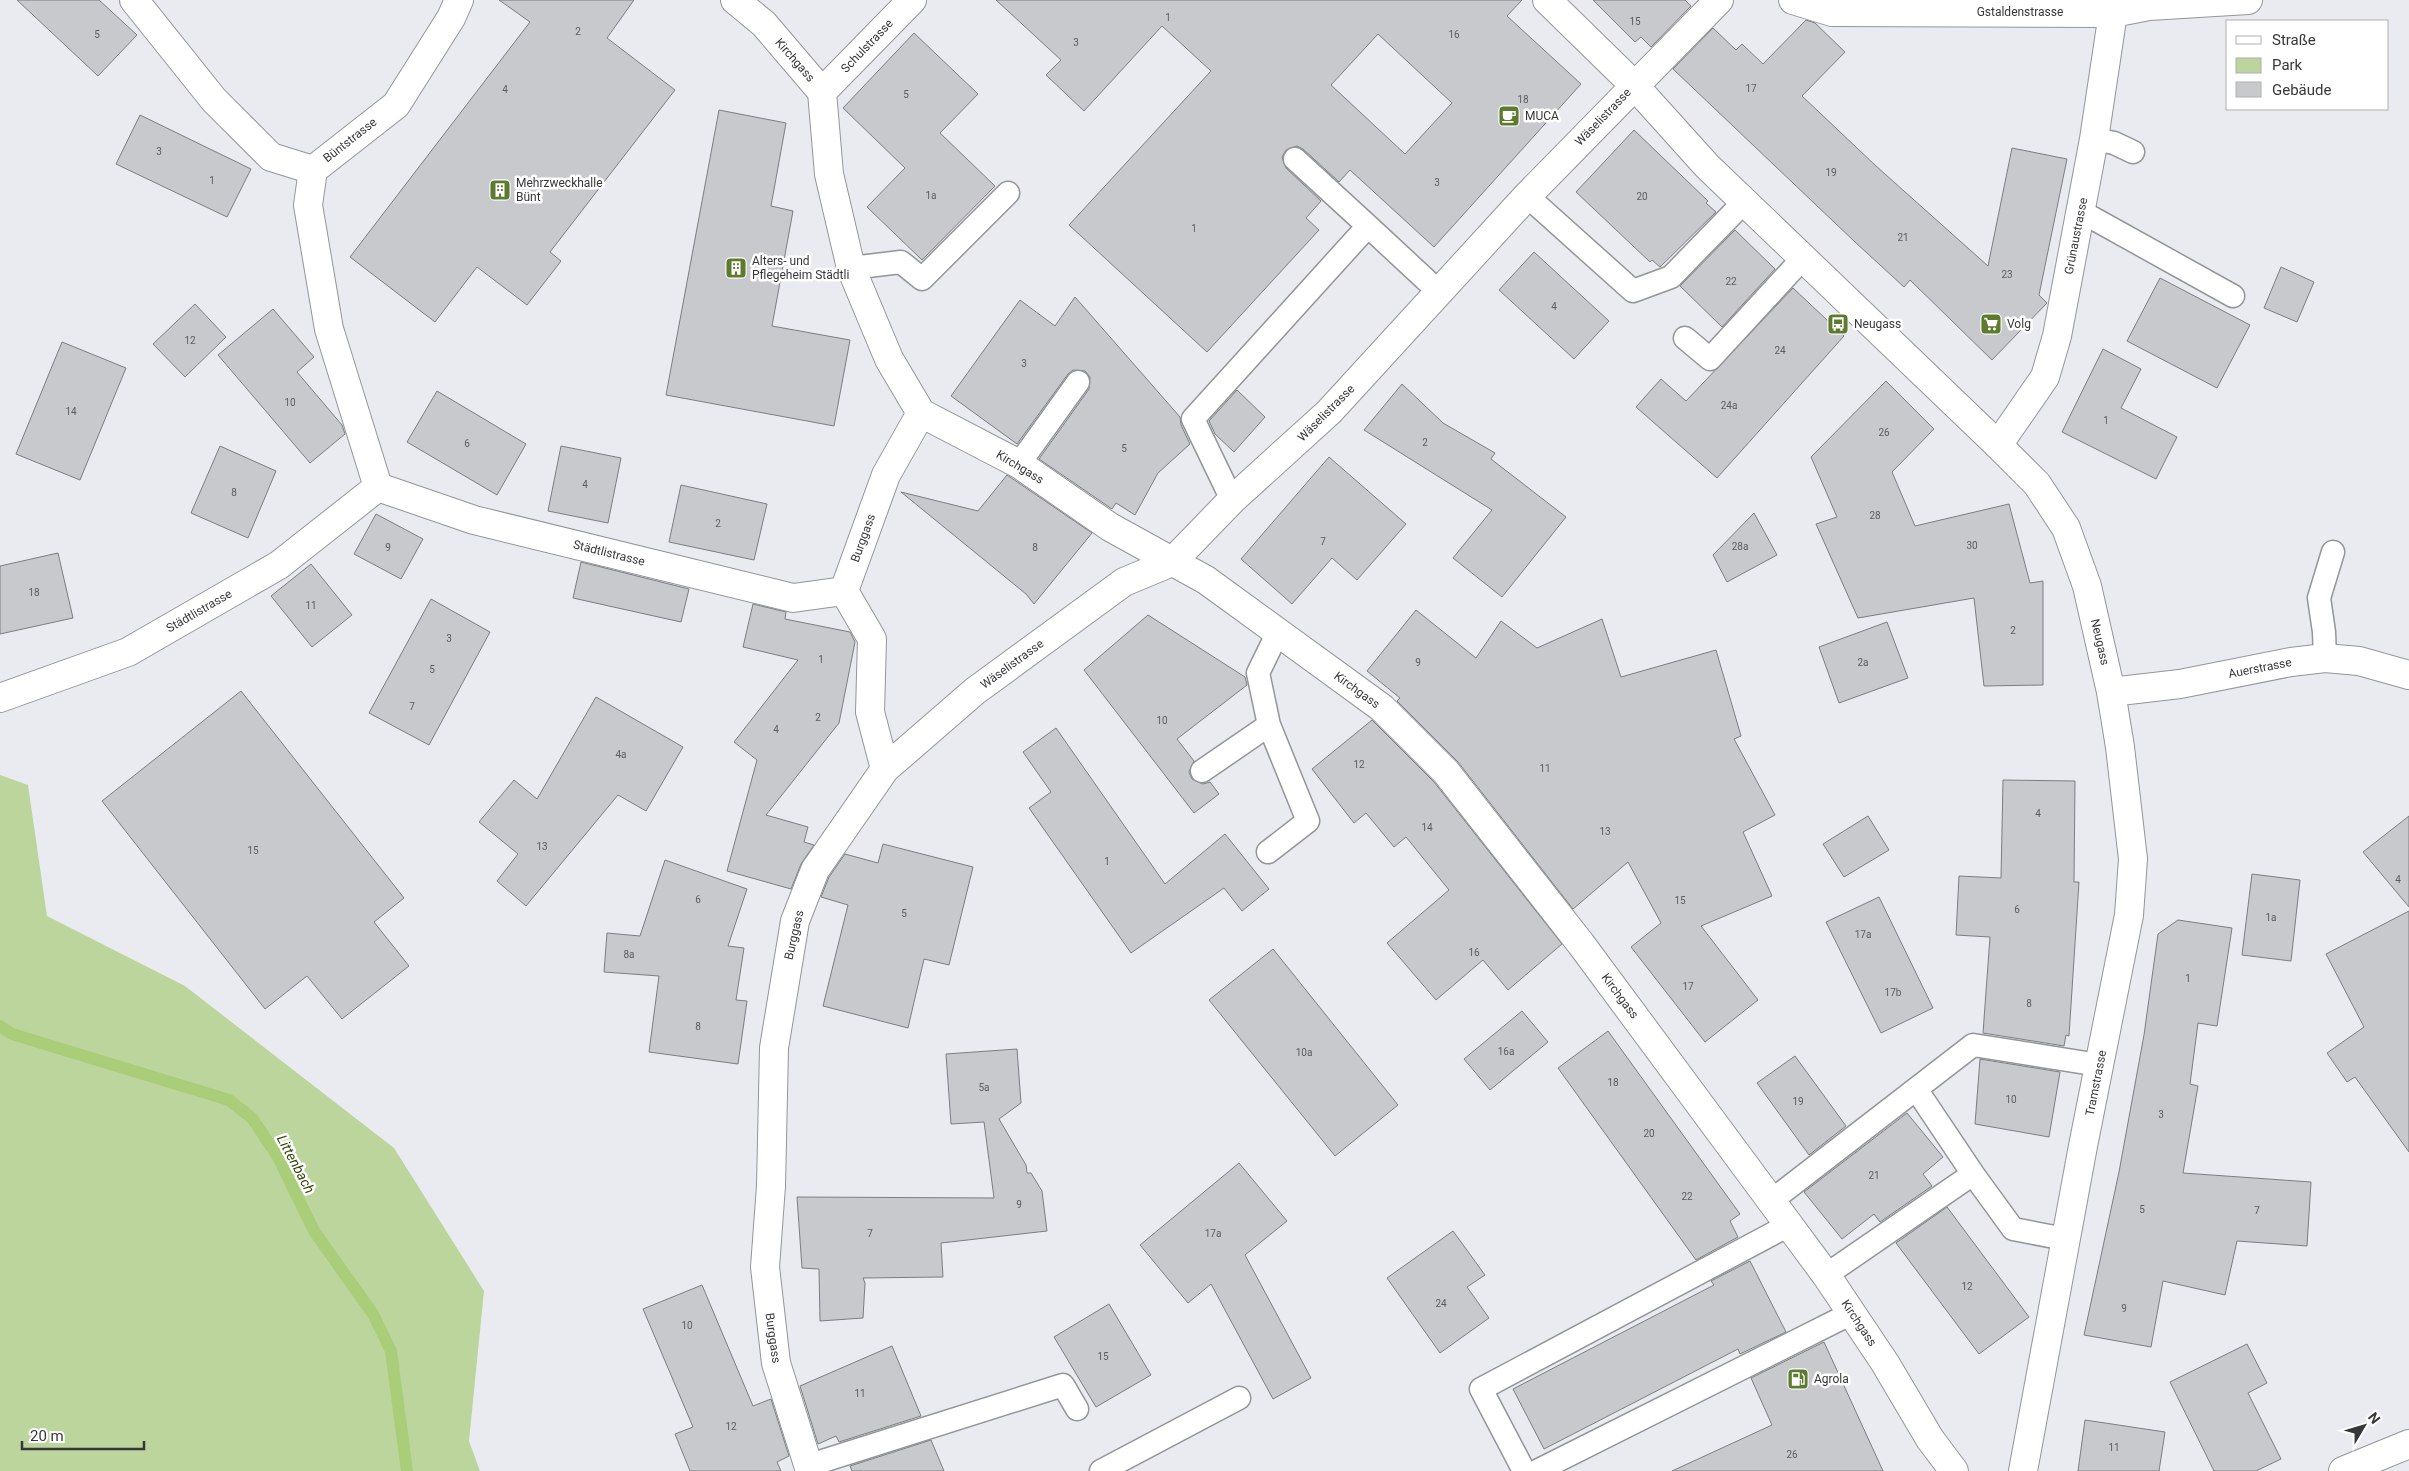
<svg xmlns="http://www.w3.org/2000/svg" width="2409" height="1471" viewBox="0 0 2409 1471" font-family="Roboto,sans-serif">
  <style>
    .green { fill: #bcd59d }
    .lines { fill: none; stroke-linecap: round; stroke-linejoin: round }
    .stream { stroke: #a9cd78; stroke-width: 12 }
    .building { fill: #c7c9cd; stroke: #7c7d81; fill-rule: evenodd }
    .lane-casing { stroke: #939599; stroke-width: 25 }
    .street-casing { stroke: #939599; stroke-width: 30 }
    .secondary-casing { stroke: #939599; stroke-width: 30 }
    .lane { stroke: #fff; stroke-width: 22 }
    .street { stroke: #fff; stroke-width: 28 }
    .secondary { stroke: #fff; stroke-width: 28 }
    .labels { text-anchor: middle; stroke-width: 5; stroke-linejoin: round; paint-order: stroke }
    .number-label { font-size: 10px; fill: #5a5c5e }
    .street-label { font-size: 12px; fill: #363739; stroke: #fff }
    .poi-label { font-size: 12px; fill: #363739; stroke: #fff; text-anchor: start }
    .water-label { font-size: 14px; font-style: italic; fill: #324708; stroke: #fff }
  </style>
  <rect width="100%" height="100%" fill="#eaebf0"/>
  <path class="green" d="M0 775 28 785 47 916 185 986 394 1148 484 1291 469 1441 480 1471H0Z"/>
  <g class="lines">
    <path class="stream" d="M0 1026 12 1034 229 1100 252 1118 278 1157 314 1231 373 1314 391 1351 407 1471"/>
  </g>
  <path class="building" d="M17 0H99L137 35 98 76Z
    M499 0H634L607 38 675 90 550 252 561 261 527 305 477 267 435 322 350 257 530 22Z
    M996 0H1522L1507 16 1581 84 1434 247 1350 170 1339 182 1303 149 1297 146 1286 150 1282 157 1286 168 1321 201 1306 218 1319 230 1207 352 1069 225 1211 71 1162 26 1084 111 1046 75 1061 60ZM1378 34 1452 103 1405 154 1331 85Z
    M1593 0H1685L1691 6 1651 47 1641 37 1635 42Z
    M1806 20 1815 23 1845 52 1802 96 1876 166 1988 266 2012 148 2067 159 2039 295 2047 303 1992 360 1910 280 1904 287 1855 242 1673 69 1713 28 1736 50 1742 44 1763 64Z
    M914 33 978 94 940 133 995 186 922 260 867 207 905 168 843 108Z
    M719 110 786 123 771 206 793 211 772 326 850 340 834 426 666 395Z
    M140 115 251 169 227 217 116 164Z
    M1634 130 1708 201 1706 203 1716 212 1660 267 1652 260 1650 262 1576 192Z
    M1735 230 1775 269 1722 327 1680 286Z
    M1534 252 1609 321 1574 359 1499 290Z
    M2281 267 2314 282 2297 322 2264 308Z
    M2160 278 2250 325 2217 388 2127 341Z
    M1793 288 1844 336 1717 478 1636 407 1661 379 1686 401Z
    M1075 297 1180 417 1181 425 1190 444 1158 473 1135 515 1116 503 1112 509 1039 459 1089 389 1090 377 1085 371 1073 370 1068 374 1017 444 951 396 1020 300 1055 326Z
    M195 304 226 337 185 377 153 344Z
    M273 309 314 357 297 372 342 425 345 434 310 463 218 355Z
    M62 342 126 368 80 480 16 454Z
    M2103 349 2141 369 2121 408 2177 437 2156 479 2062 432Z
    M1886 381 1934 429 1892 472 1915 526 2009 504 2030 583 2043 581V685L1984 686 1974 598 1858 618 1816 524 1837 517 1811 457Z
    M1402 384 1443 423 1495 453 1491 459 1566 517 1502 597 1453 558 1492 510 1364 430Z
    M1237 390 1265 417 1234 452 1215 434 1209 421Z
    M437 391 526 444 497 495 407 442Z
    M220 446 276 471 248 538 191 513Z
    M561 446 621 458 608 523 548 511Z
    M1329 457 1406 524 1357 580 1332 558 1292 604 1241 559Z
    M1007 475 1092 533 1034 604 1026 594 901 492 978 511Z
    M681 485 767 504 754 560 669 542Z
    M1754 513 1777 555 1727 582 1713 555Z
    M376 514 423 539 401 579 354 554Z
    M58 553 73 618 0 634V566Z
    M581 562 689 589 681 622 573 598Z
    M311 564 352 615 312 647 271 596Z
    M431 599 490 632 429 745 369 713Z
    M753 604 786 612 785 619 850 632 855 642 839 723 766 815 808 827 804 842 814 845 801 864 791 889 727 871 757 760 734 742 798 660 743 647Z
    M1416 610 1476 658 1501 621 1537 648 1602 619 1621 677 1716 650 1741 736 1734 739 1775 815 1743 832 1772 896 1701 926 1758 1000 1705 1042 1631 947 1661 923 1628 862 1573 909 1458 762 1397 701 1400 698 1367 671Z
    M1148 615 1245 677 1247 685 1177 739 1194 761 1189 772 1192 779 1203 784 1210 782 1219 794 1194 813 1084 670Z
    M1887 622 1908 678 1839 703 1819 647Z
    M241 691 404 898 374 922 409 966 342 1019 307 976 265 1009 102 801Z
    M596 697 683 747 646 811 618 795 526 906 497 881 518 854 479 822 514 780 537 799Z
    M1372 720 1434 782 1562 944 1508 990 1483 960 1436 1000 1387 943 1449 890 1406 837 1394 847 1366 813 1354 823 1312 769Z
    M1056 728 1165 884 1225 834 1269 889 1242 911 1224 888 1131 953 1029 808 1051 792 1023 752Z
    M2003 780 2075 781 2074 882H2079L2069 1036 2066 1035 2064 1046 1983 1033 1990 937 1956 935 1959 876 2001 878Z
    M1868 816 1889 850 1844 877 1823 844Z
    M2409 816V907L2363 852Z
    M883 844 973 867 949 965 924 959 908 1028 823 1006 848 905 821 897 829 877 845 854 878 863Z
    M665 860 747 889 728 946 744 948 736 1000 747 1001 738 1064 649 1052 659 976 604 972 607 933 640 936Z
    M2252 874 2300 880 2291 961 2242 955Z
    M1879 897 1933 1008 1881 1033 1826 922Z
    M2409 911V1152L2355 1077 2347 1082 2327 1053 2364 1027 2326 954Z
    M2178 920 2232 928 2217 1026 2198 1023 2190 1084 2198 1086 2183 1173 2311 1182 2307 1246 2237 1241 2225 1295 2163 1281 2151 1347 2084 1335 2119 1172 2144 1035 2158 934Z
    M1273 949 1398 1105 1335 1156 1209 1000Z
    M1522 1011 1548 1042 1490 1090 1464 1059Z
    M1608 1031 1740 1214 1730 1221 1738 1237 1696 1260 1558 1068Z
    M1017 1049 1021 1103 999 1119 1026 1165 1027 1173H1031L1042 1191 1047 1231 941 1243 943 1277 863 1278 865 1283 863 1318 820 1321 819 1269 802 1268 797 1197 994 1198 984 1122 951 1124 946 1054Z
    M1795 1056 1846 1126 1809 1155 1757 1083Z
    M1980 1059 2060 1072 2049 1137 1975 1124Z
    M1907 1113 1943 1157 1923 1174 1932 1186 1880 1222 1874 1214 1842 1239 1804 1192Z
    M1239 1163 1287 1221 1245 1255 1311 1378 1273 1399 1211 1284 1188 1303 1140 1245Z
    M1947 1207 2029 1317 1979 1354 1896 1243Z
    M1453 1231 1485 1275 1467 1287 1489 1318 1440 1353 1387 1278Z
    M1750 1261 1786 1332 1740 1354 1738 1349 1544 1449 1513 1389 1714 1285 1711 1281Z
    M702 1285 753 1406 771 1399 789 1456 777 1462 781 1471H690L675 1434 693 1427 643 1309Z
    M1109 1304 1151 1375 1096 1407 1054 1337Z
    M1824 1342 1883 1471H1672L1772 1425 1751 1378Z
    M2247 1344 2267 1383 2248 1393 2281 1459 2256 1471H2214L2170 1382Z
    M892 1346 921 1416 839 1442 836 1436 818 1444 800 1386Z
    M2085 1420 2165 1432 2159 1471H2078Z
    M931 1440 944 1471H852L850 1466Z"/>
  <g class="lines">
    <g class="lane-casing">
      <path id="lane" d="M2094 139 2114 143 2133 152
        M1295 159 1368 226
        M1527 196 1633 291 1671 277 1744 202
        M2080 211 2233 296
        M851 268 901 262 922 279 1008 193
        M1685 338 1710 359 1803 258
        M1019 464 1078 382
        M1232 500 1193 419 1368 226 1438 291
        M2325 658 2324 632 2319 598 2333 552
        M1202 771 1269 725
        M1268 852 1308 821 1269 725 1258 673 1278 632
        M1973 1174 2013 1229 2065 1239
        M1771 1201 1973 1045 2099 1065
        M1826 1275 1973 1174 1916 1089
        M807 1466 1063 1385 1077 1409
        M1101 1471 1239 1398
        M1524 1471 1481 1389 1789 1225
        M1537 1471 1852 1313"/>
    </g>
    <g class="street-casing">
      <path id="street" d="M134 0 214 100 271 157 313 170
        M735 0 764 24 822 92 829 174 851 268 889 359 921 413 1019 464 1110 527 1206 580 1382 708 1446 772 1581 944 1826 1275 1885 1363 1930 1439 1954 1471
        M1793 0 1832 12 2113 13 2149 6 2248 0
        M822 92 912 0
        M313 170 308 205 329 329 378 487
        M313 170 396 105 451 18 459 0
        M1998 445 2045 377 2057 336 2094 139 2113 13
        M378 487 474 520 793 598 844 591
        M0 698 128 652 279 565 378 487
        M885 769 975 691 1124 582 1172 562 1232 500 1329 412 1527 196 1719 0
        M810 1471 776 1363 765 1267 771 1186 774 1048 795 921 815 870 885 769 870 712 872 639 844 591 886 475 921 413
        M2343 1471 2409 1444"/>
    </g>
    <g class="secondary-casing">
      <path id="secondary" d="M1547 0 1634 85 1707 166 1998 445 2037 484 2066 528 2087 586 2111 692 2120 747 2133 859 2129 915 2083 1146 2023 1471
        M2111 692 2180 684 2291 662 2325 658 2359 661 2409 675"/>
    </g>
    <use href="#lane" class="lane"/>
    <use href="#street" class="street"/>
    <use href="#secondary" class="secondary"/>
  </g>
  <defs>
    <g id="cafe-square" transform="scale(1.125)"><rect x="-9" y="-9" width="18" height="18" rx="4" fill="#5d7a2f" stroke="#fff"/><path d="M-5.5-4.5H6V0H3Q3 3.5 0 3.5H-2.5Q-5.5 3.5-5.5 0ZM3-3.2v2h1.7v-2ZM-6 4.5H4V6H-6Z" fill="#fff"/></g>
    <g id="building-square" transform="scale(1.125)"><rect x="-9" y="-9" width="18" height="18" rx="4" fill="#5d7a2f" stroke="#fff"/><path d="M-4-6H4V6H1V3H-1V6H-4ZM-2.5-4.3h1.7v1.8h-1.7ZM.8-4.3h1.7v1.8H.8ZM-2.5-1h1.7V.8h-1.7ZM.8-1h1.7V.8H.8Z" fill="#fff"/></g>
    <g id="bus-square" transform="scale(1.125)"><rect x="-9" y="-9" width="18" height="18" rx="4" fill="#5d7a2f" stroke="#fff"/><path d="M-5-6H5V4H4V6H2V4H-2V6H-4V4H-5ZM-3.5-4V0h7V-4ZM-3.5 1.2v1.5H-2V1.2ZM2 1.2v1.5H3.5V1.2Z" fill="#fff"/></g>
    <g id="supermarket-square" transform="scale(1.125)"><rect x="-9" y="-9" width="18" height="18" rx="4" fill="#5d7a2f" stroke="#fff"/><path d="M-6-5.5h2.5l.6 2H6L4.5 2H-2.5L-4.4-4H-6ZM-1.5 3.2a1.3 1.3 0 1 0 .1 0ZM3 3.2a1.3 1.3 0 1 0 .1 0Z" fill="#fff"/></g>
    <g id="fuel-square" transform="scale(1.125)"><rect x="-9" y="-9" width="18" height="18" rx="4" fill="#5d7a2f" stroke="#fff"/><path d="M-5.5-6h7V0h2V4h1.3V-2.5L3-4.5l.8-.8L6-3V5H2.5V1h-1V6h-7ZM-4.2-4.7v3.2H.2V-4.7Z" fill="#fff"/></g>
  </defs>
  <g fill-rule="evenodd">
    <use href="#cafe-square" x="1509" y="116"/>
    <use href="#building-square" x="500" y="190"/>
    <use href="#building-square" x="736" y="268"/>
    <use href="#bus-square" x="1838" y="324"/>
    <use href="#supermarket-square" x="1991" y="324"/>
    <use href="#fuel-square" x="1798" y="1379"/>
  </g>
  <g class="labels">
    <g class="number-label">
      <text x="1168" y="21">1</text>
      <text x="1635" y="25">15</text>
      <text x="578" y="35">2</text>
      <text x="97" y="38">5</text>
      <text x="1454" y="38">16</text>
      <text x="1076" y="46">3</text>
      <text x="1751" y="92">17</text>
      <text x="505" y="93">4</text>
      <text x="906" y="98">5</text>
      <text x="1523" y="103">18</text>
      <text x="159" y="155">3</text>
      <text x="1831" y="176">19</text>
      <text x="212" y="184">1</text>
      <text x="1437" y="186">3</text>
      <text x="931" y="199">1a</text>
      <text x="1642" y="200">20</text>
      <text x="1194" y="232">1</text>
      <text x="1903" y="241">21</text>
      <text x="2007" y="278">23</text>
      <text x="1731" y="285">22</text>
      <text x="1554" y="310">4</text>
      <text x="190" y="344">12</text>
      <text x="1780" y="354">24</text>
      <text x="1024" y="367">3</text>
      <text x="290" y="406">10</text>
      <text x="1729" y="409">24a</text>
      <text x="71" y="415">14</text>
      <text x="2106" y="424">1</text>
      <text x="1884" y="436">26</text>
      <text x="1425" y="446">2</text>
      <text x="467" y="447">6</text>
      <text x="1124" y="452">5</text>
      <text x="585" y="488">4</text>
      <text x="234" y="496">8</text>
      <text x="1875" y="519">28</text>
      <text x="718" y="527">2</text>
      <text x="1323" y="545">7</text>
      <text x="1972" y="549">30</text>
      <text x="1740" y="550">28a</text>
      <text x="388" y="551">9</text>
      <text x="1035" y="551">8</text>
      <text x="34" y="596">18</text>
      <text x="311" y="609">11</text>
      <text x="2013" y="634">2</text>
      <text x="449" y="642">3</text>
      <text x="821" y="663">1</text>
      <text x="1418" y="666">9</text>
      <text x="1863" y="666">2a</text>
      <text x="432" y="673">5</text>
      <text x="412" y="710">7</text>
      <text x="818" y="721">2</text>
      <text x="1162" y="724">10</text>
      <text x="776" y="733">4</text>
      <text x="621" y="758">4a</text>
      <text x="1359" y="768">12</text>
      <text x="1545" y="772">11</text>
      <text x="2038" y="817">4</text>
      <text x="1427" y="831">14</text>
      <text x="1605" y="835">13</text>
      <text x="542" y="850">13</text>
      <text x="253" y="854">15</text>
      <text x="1107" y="865">1</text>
      <text x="2398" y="883">4</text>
      <text x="698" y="903">6</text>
      <text x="1680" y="904">15</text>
      <text x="2017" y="913">6</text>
      <text x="904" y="917">5</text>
      <text x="2271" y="921">1a</text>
      <text x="1863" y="938">17a</text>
      <text x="1474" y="956">16</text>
      <text x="629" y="958">8a</text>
      <text x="2188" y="982">1</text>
      <text x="1688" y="990">17</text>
      <text x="1893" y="996">17b</text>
      <text x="2029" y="1007">8</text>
      <text x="698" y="1030">8</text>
      <text x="1506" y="1055">16a</text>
      <text x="1304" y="1056">10a</text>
      <text x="1613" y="1086">18</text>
      <text x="984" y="1091">5a</text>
      <text x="2011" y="1103">10</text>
      <text x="1798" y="1105">19</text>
      <text x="2161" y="1118">3</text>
      <text x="1649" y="1137">20</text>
      <text x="1874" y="1179">21</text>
      <text x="1687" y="1200">22</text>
      <text x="1019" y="1208">9</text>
      <text x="2142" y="1213">5</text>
      <text x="2257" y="1214">7</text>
      <text x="870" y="1237">7</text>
      <text x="1213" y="1237">17a</text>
      <text x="1967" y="1290">12</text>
      <text x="1441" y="1307">24</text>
      <text x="2124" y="1312">9</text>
      <text x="687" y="1329">10</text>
      <text x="1103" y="1360">15</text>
      <text x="860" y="1397">11</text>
      <text x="731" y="1430">12</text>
      <text x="2114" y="1451">11</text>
      <text x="1792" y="1458">26</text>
    </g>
    <g class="street-label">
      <text x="2020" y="16">Gstaldenstrasse</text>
      <text transform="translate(867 46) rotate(-46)" y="4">Schulstrasse</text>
      <text transform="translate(795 60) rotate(49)" y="4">Kirchgass</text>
      <text transform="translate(1603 117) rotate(-46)" y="4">Wäselistrasse</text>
      <text transform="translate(350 140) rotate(-38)" y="4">Büntstrasse</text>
      <text transform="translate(2076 236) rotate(-79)" y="4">Grünaustrasse</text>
      <text transform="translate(1326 413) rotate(-45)" y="4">Wäselistrasse</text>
      <text transform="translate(1020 467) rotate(31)" y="4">Kirchgass</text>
      <text transform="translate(863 538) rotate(-70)" y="4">Burggass</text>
      <text transform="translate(609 553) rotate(14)" y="4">Städtlistrasse</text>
      <text transform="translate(199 611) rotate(-30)" y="4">Städtlistrasse</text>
      <text transform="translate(2100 642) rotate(77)" y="4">Neugass</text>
      <text transform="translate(1012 664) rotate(-36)" y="4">Wäselistrasse</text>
      <text transform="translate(2260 668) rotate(-11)" y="4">Auerstrasse</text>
      <text transform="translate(1357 690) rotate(36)" y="4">Kirchgass</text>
      <text transform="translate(794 935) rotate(-77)" y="4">Burggass</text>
      <text transform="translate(1620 996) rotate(53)" y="4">Kirchgass</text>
      <text transform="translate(2096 1083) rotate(-79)" y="4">Tramstrasse</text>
      <text transform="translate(1859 1323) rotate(56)" y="4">Kirchgass</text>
      <text transform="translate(773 1338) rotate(82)" y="4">Burggass</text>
    </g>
    <g class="poi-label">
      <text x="1525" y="120">MUCA</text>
      <text x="516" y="187">Mehrzweckhalle<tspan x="516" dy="14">Bünt</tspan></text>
      <text x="752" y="265">Alters- und<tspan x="752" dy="14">Pflegeheim Städtli</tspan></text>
      <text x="1854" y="328">Neugass</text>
      <text x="2007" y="328">Volg</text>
      <text x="1814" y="1383">Agrola</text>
    </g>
    <g class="water-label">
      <text transform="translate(296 1164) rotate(62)" y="5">Littenbach</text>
    </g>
  </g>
  <rect x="2226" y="20" width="162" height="90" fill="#ffffff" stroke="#afafb0"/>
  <rect x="2236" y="36" width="25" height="8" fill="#ffffff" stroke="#afafb0"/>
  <text x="2272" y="45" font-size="15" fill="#363739">Straße</text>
  <rect x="2236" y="58" width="25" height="15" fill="#bcd59d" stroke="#afafb0"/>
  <text x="2272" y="70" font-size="15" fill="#363739">Park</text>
  <rect x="2236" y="82" width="25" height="15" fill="#c7c9cd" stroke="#afafb0"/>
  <text x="2272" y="95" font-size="15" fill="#363739">Gebäude</text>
  <g transform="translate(2364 1426) rotate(52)" stroke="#ffffff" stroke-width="4" paint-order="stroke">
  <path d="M0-4L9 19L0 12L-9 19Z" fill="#363739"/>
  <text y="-8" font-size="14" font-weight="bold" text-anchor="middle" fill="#363739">N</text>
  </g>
  <path d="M22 1441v8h122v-8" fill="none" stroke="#363739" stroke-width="2.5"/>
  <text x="30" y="1441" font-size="15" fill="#363739" stroke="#ffffff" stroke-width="4" paint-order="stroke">20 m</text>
</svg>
